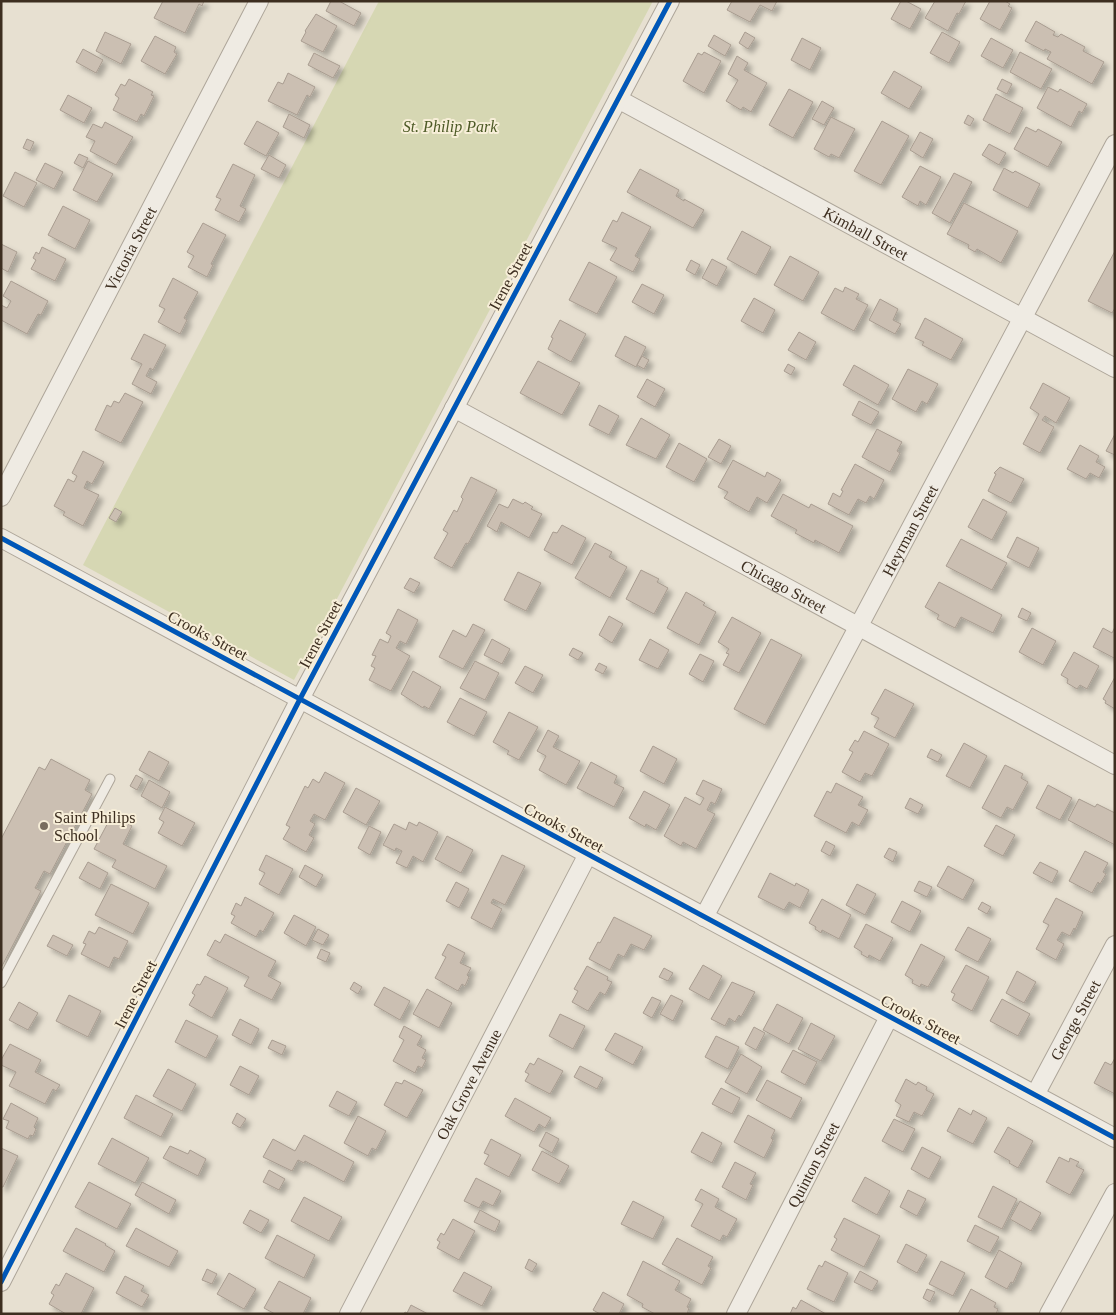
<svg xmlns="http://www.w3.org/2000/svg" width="1116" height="1315" viewBox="0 0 1116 1315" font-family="Georgia,serif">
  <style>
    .green { fill: #d6d7b3 }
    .building { fill: #cbbfb2; stroke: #a89c90; filter: url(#shadow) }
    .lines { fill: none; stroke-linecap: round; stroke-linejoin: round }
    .lane-casing { stroke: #ada599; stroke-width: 11 }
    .street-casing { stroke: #ada599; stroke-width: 20 }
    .lane { stroke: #efebe3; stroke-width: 9 }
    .street { stroke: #efebe3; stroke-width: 18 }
    .cycleway-casing { stroke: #f7eed8; stroke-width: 8 }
    .cycleway { stroke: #0057b8; stroke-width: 5 }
    .poi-dot { fill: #786c5e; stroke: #f7eed8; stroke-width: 2 }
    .labels { text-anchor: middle; stroke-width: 4; stroke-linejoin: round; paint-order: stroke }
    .park-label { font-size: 16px; font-style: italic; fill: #4d5a26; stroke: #f7eed8 }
    .street-label { font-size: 16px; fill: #3d2e20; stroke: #f7eed8 }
    .poi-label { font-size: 16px; fill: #3d2e20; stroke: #f7eed8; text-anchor: start }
  </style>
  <defs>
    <filter id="shadow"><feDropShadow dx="4.5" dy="4.5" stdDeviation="2.5" flood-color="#0004"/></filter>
  </defs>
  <rect width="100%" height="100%" fill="#e7e0d1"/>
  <path class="green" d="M379 1H653L294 680 83 565Z"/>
  <path class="building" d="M163 1H204L202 6 199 4 185 33 154 18Z
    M331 1H339L361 13 354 26 326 11Z
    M732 1H777L772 11 760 5 750 22 727 10Z
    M901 1H906L921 9 910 29 891 19Z
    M935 1H966L959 14 957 13 948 31 925 18Z
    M990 1H1005L1010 4 1008 6 1012 8 1000 30 980 19Z
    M316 14 337 26 323 52 301 41 306 32 305 31Z
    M1036 21 1055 32 1053 35 1058 37 1061 34 1085 47 1083 51 1104 62 1092 84 1047 59 1051 52 1045 49 1044 51 1025 41Z
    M105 32 131 44 121 64 96 51Z
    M745 32 755 38 748 49 739 43Z
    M942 32 960 42 949 63 930 53Z
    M714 35 731 45 725 56 708 46Z
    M155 36 176 47 174 52 177 54 165 74 141 61Z
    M802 38 821 48 810 70 791 60Z
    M991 38 1013 50 1003 68 981 56Z
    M83 49 103 60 96 73 76 62Z
    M704 52 721 61 704 93 683 81 698 53 702 55Z
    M1020 52 1052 69 1041 89 1010 72Z
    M314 53 340 66 333 78 308 65Z
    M737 56 748 63 744 70 767 83 751 112 743 107 741 110 726 101 738 80 728 74Z
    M894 71 922 87 909 109 881 93Z
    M288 73 315 87 310 97 307 95 297 115 268 101 278 82 283 84Z
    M129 79 153 92 151 95 154 96 144 116 141 114 137 122 113 110 119 98 115 95 121 84 125 86Z
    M1002 79 1012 84 1007 94 997 89Z
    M1048 87 1058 92 1060 89 1087 104 1082 113 1079 111 1071 127 1037 108Z
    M789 89 813 102 793 138 769 125Z
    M996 94 1023 108 1010 134 983 120Z
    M68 95 92 108 84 123 60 110Z
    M822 101 834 108 824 125 812 119Z
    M289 114 310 125 304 138 283 127Z
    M968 115 974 119 970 126 964 123Z
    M831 117 855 129 839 158 831 154 829 157 814 149Z
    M257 121 279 133 266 156 244 144Z
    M882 121 909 136 881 185 854 171Z
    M105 122 133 137 116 165 90 151 95 141 86 137 93 124 102 128Z
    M1026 127 1036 132 1038 129 1062 142 1048 167 1014 149Z
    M920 132 933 139 923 158 910 150Z
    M27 139 34 142 30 151 23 148Z
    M989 144 1006 153 999 165 982 155Z
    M79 154 88 158 83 168 74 163Z
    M269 155 286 165 279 178 261 169Z
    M88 161 113 174 97 202 73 190Z
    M45 163 63 172 54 189 36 180Z
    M233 164 255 175 240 206 246 209 239 222 215 210 221 199 216 197Z
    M920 166 941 177 926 205 920 201 918 206 902 197Z
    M1004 168 1013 173 1015 171 1040 184 1028 208 993 190Z
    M640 169 679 190 676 196 684 201V199L704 210 693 228 627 192Z
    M15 172 37 183 24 207 3 196Z
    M954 173 972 182 950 223 932 213Z
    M964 203 1018 231 1001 263 977 249 975 252 968 248 969 245 947 234Z
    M63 206 90 220 75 249 48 235Z
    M622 212 651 227 635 256 640 259 633 272 610 260 617 248 602 241 613 220 617 222Z
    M203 223 226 235 211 264 213 265 207 277 188 267 194 256 187 252Z
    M742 231 771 247 756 275 727 259Z
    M1 244 17 252 8 272 1 268Z
    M42 247 66 259 55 281 31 269 36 260 33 258 36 252 39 254Z
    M1115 251V308L1112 313 1088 301Z
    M790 256 819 272 803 301 774 285Z
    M712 259 727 267 717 286 702 278Z
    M691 260 700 265 695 275 686 270Z
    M589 262 617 277 597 314 569 300Z
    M173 278 198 292 184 318 187 320 180 334 158 322 165 309 159 306Z
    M11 281 48 301 41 315 38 314 27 334 1 320V305L7 308 11 301 3 296Z
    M642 284 664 295 654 314 632 302Z
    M845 287 859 294 856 299 868 305 854 331 821 313 835 288 843 292Z
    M754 298 775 310 763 333 741 321Z
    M880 299 898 309 893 320 901 324 895 334 869 320Z
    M925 318 963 339 951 360 922 345 924 342 915 338Z
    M560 320 586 334 571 362 548 349 553 338 551 337Z
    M799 332 816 342 806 360 788 350Z
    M144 334 166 345 153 370 150 368 146 376 157 382 151 394 132 384 142 364 131 359Z
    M625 336 646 347 636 367 615 356Z
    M642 356 649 360 644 369 637 365Z
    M538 361 580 383 562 415 520 393Z
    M788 364 795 368 791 375 784 371Z
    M854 365 889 385 878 405 843 385Z
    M908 369 938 384 927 404 922 401 916 412 892 399Z
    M647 379 665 389 655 407 637 397Z
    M1043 383 1070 398 1056 423 1045 416 1042 420 1054 427 1040 453 1023 444 1039 414 1030 408Z
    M125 393 143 402 121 443 95 430 107 405 111 407 114 401 119 403Z
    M859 401 879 412 871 425 852 415Z
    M599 405 619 416 609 435 589 425Z
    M641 418 670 435 656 459 626 445Z
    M877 429 902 442 897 451 900 453 890 472 862 457Z
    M1115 434V455L1106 451Z
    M719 439 731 446 721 464 708 457Z
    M679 443 707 459 694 482 666 467Z
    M1080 445 1099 456 1096 462 1105 467 1099 478 1090 473 1086 479 1067 469Z
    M83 451 104 462 92 484 87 481 84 488 99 495 83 526 63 515 65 512 54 506 68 479 74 482 77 476 72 473Z
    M733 460 765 477 767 472 781 480 767 503 757 497 749 512 724 498 728 492 718 487Z
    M855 464 884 480 874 499 870 496 866 503 858 499 849 515 828 504 833 493 840 497 843 491 841 490Z
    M1000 467 1024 479 1011 503 988 491 996 474 994 473Z
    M471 477 497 490 468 544 466 543 452 568 434 558 448 533 443 530 454 510 457 512 463 499 461 497Z
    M783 494 809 508 811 504 853 526 839 553 815 540 814 543 795 533 797 530 771 516Z
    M513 499 523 504 525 502 533 507 531 509 542 514 529 538 501 522 497 532 487 526 499 504 508 508Z
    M983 499 1007 512 992 540 968 527Z
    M115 508 122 512 116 522 109 518Z
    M562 525 586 538 572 565 544 550 553 532 557 533Z
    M1017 537 1039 548 1029 568 1007 557Z
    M961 539 1007 563 992 590 946 566Z
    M595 543 612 552 609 557 627 567 610 598 575 578Z
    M641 570 659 579 657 582 668 588 654 614 626 599Z
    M518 572 541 583 526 611 504 600Z
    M410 578 420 583 414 593 404 588Z
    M939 582 1002 615 993 633 961 617 955 628 937 619 939 615 925 607Z
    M686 592 705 603 703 605 716 612 699 645 667 628Z
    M1022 608 1031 613 1027 621 1018 617Z
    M398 609 418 620 406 644 400 641 396 648 410 656 391 691 369 680 375 668 371 666 376 656 372 655 380 639 388 643 391 636 386 633Z
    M609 616 623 624 612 643 599 635Z
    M732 617 761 633 739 673 723 665 729 654 726 653 729 649 718 642Z
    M473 624 485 630 463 669 439 657 453 630 466 637Z
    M1115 627V657L1114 658 1093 647 1103 628 1112 633Z
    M1032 628 1056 641 1043 665 1019 652Z
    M492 639 510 649 502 664 484 655Z
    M650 639 669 650 658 669 639 660Z
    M771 639 802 655 765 725 734 709Z
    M573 648 583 653 578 660 569 655Z
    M1074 652 1099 666 1087 689 1080 685 1077 689 1067 683 1068 679 1061 675Z
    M700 654 714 661 703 682 689 674Z
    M475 661 499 673 485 700 460 688Z
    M599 663 607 667 603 674 595 670Z
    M525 666 543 675 533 693 515 683Z
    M413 671 441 687 429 709 424 706 423 708 401 694Z
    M1115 677V709L1105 703 1106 701 1103 699Z
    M885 689 914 704 895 738 874 727 879 718 871 714Z
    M460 698 487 712 474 736 447 722Z
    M509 712 538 727 519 760 507 754 509 751 493 742Z
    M548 730 559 736 553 747 580 761 566 785 539 770 546 756 537 751Z
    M864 731 889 744 872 776 865 773 860 782 842 772 853 752 849 750 855 740 858 742Z
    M964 743 987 756 970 788 946 776Z
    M653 746 677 759 664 784 640 771Z
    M931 749 942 755 938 762 927 757Z
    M149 751 169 762 159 781 139 770Z
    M51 759 90 780 85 790 92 794 50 874 44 871 35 888 41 891 1 968V839L39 767 45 770Z
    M591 762 617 776 614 783 624 788 614 807 577 788Z
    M1005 765 1023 774 1021 778 1028 782 1013 810 1007 807 1001 818 982 808Z
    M325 772 345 783 325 820 314 814 310 821 315 824 309 835 314 838 306 852 283 839 290 827 286 825 305 786 308 788 313 779 319 783Z
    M136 775 143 779 137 790 130 786Z
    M149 780 170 792 162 808 141 796Z
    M703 780 722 789 715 804 711 802 707 810 715 814 696 849 683 842 681 846 664 836 685 797 700 805 704 798 696 794Z
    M836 783 863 797 858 805 868 810 859 826 852 822 846 833 814 816 827 791 831 793Z
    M1048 785 1072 798 1060 820 1036 808Z
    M356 788 380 801 366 825 343 812Z
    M644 791 670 805 656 830 646 824 645 827 629 818Z
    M910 798 923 805 918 814 905 808Z
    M1079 799 1095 807 1097 804 1115 813V845L1068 820Z
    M165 807 195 823 182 846 158 833 164 822 159 819Z
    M112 815 132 826 123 844 167 866 155 889 112 867 116 860 94 849Z
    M409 822 417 826 419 822 438 832 423 862 413 856 407 868 396 863 402 851 396 848 395 851 383 845 394 824 406 830Z
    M996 825 1015 835 1003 856 984 846Z
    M369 826 381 832 370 855 358 848Z
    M447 836 473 850 461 873 435 859Z
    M826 841 835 846 830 856 821 851Z
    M889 848 897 852 893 862 884 857Z
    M1085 851 1108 863 1103 872 1106 874 1100 884 1098 882 1092 893 1069 881Z
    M266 855 293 869 279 895 259 884 265 873 259 870Z
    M502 855 525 866 505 905 493 899 491 903 502 909 492 929 471 918Z
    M88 862 108 873 100 889 79 878Z
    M1040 862 1058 871 1052 883 1033 873Z
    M305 865 323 875 316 887 299 877Z
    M948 866 974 880 963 900 937 886Z
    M770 873 795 886 796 883 809 890 800 908 789 902 784 910 758 897Z
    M919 881 932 887 927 897 914 891Z
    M456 882 469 889 459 908 446 901Z
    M111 884 149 903 133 934 95 915Z
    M857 884 876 894 865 915 846 905Z
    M245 897 274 913 263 932 260 930 256 937 231 923 235 916 231 914 236 903 241 906Z
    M1056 898 1083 912 1075 930 1074 928 1070 936 1062 932 1057 940 1064 944 1056 960 1036 949 1049 925 1043 922Z
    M822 899 851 915 839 939 822 930 821 933 815 929 816 927 809 923Z
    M902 901 921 911 910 932 891 922Z
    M982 902 991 907 987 914 978 909Z
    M294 915 316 927 306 946 284 933Z
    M614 917 652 936 644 950 631 944 624 957 618 954 610 970 589 959 598 942 600 943Z
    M866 924 893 938 880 961 869 955 868 958 861 954 862 952 854 947Z
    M99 927 128 941 119 959 114 957 109 968 81 954 86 944 83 943 89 931 95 934Z
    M968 927 991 939 978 962 955 950Z
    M318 929 329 935 323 945 312 940Z
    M225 934 276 961 268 976 281 983 272 1000 244 986 249 977 207 955 215 940 220 943Z
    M53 935 73 945 67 956 47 946Z
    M448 944 465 953 460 963 471 968 467 975 469 977 465 986 462 984 458 991 435 978 446 957 442 955Z
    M921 944 945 957 928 987 921 984 920 987 912 983 913 980 905 975Z
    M321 949 330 953 326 962 317 958Z
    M703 965 722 976 709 1000 689 989Z
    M966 965 989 977 972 1011 952 1000 955 994 951 992Z
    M587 966 608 977 607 980 612 982 605 995 600 992 588 1011 572 1002 578 991 574 989Z
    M664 968 673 973 668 981 659 977Z
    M1017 971 1036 982 1024 1003 1006 993Z
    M205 976 228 988 212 1018 189 1005 195 995 192 993 197 984 200 985Z
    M354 982 362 987 358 994 350 989Z
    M732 982 755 992 741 1017 739 1015 735 1022 729 1018 725 1026 711 1019Z
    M384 987 410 1001 400 1020 374 1005Z
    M427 989 452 1003 439 1028 413 1014Z
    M69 995 101 1011 88 1037 56 1021Z
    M671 995 683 1001 673 1021 660 1014Z
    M652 997 661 1001 652 1018 643 1013Z
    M1002 999 1030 1014 1018 1036 990 1021Z
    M19 1002 38 1013 28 1030 9 1020Z
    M777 1004 803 1018 789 1044 763 1030Z
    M560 1014 585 1026 573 1049 549 1036Z
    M240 1019 259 1029 251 1045 232 1035Z
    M186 1020 218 1036 206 1058 175 1042Z
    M811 1023 835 1036 821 1061 798 1049Z
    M404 1026 422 1036 417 1045 426 1050 422 1058 426 1060 422 1068 418 1066 415 1073 393 1061 404 1040 399 1037Z
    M754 1027 765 1033 756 1050 745 1044Z
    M615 1033 643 1047 633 1065 605 1050Z
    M716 1036 739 1047 728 1069 705 1057Z
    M272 1040 286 1046 282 1055 268 1048Z
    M10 1044 41 1060 35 1072 60 1085 56 1091 53 1089 45 1104 9 1086 16 1072 1 1065V1060Z
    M793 1050 817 1062 805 1085 781 1072Z
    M741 1054 762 1067 747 1094 725 1082Z
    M538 1058 563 1071 550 1094 525 1081 529 1074 525 1072 530 1063 534 1065Z
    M1115 1058V1094L1094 1083 1105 1062 1111 1065Z
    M240 1066 259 1076 249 1095 230 1085Z
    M580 1066 603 1078 597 1089 574 1077Z
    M168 1069 196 1084 182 1111 153 1096Z
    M906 1079 916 1085 918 1082 927 1087 926 1090 934 1094 922 1116 914 1112 909 1122 896 1116 901 1105 895 1101Z
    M404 1080 423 1090 407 1118 384 1105 396 1082 402 1084Z
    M767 1080 802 1098 791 1119 756 1100Z
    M721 1088 740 1098 732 1114 712 1104Z
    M337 1091 357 1102 349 1116 329 1106Z
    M136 1095 173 1114 161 1137 124 1118Z
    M515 1098 551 1118 545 1128 539 1124 534 1132 505 1116Z
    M11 1103 38 1118 34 1127 36 1129 33 1136 30 1135 28 1139 6 1128 9 1121 3 1119Z
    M959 1108 971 1115 973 1110 987 1118 973 1144 947 1131Z
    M237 1113 246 1119 240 1128 232 1123Z
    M748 1115 775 1130 771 1138 773 1140 764 1158 734 1142Z
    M358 1116 386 1131 376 1150 372 1148 368 1156 344 1143Z
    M894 1119 915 1129 903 1152 882 1141Z
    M1008 1127 1033 1141 1018 1168 1009 1163 1010 1161 994 1152Z
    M546 1132 559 1139 552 1153 539 1146Z
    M702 1132 722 1143 712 1163 691 1152Z
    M304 1135 354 1162 344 1182 305 1161 304 1163 298 1160 292 1171 263 1157 273 1139 295 1151Z
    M112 1138 149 1158 135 1183 98 1164Z
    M491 1139 521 1155 509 1177 484 1164 489 1155 484 1153Z
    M170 1146 188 1154 190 1150 206 1159 198 1176 163 1158Z
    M922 1147 941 1157 929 1179 911 1169Z
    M1 1148 18 1156 3 1187H1Z
    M542 1151 569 1166 559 1184 532 1170Z
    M1059 1157 1069 1162 1070 1158 1079 1162 1076 1166 1084 1170 1070 1195 1046 1182Z
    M735 1162 756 1173 750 1184 753 1185 746 1200 722 1187Z
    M269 1170 285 1179 279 1190 263 1182Z
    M865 1177 890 1191 877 1215 852 1201Z
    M476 1178 501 1191 493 1206 483 1201 479 1208 464 1201Z
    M89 1182 131 1204 117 1229 75 1207Z
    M142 1182 176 1200 169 1214 135 1195Z
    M993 1186 1017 1199 1002 1229 978 1217Z
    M701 1189 719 1199 715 1207 737 1219 727 1237 723 1235 720 1241 691 1226 703 1204 695 1200Z
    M908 1190 926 1199 917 1216 900 1207Z
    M304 1197 342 1217 329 1241 291 1221Z
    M633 1201 664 1217 653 1239 621 1224Z
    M1020 1201 1041 1213 1031 1231 1010 1219Z
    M250 1210 269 1220 261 1233 243 1223Z
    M480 1210 500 1221 495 1232 474 1222Z
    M844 1218 880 1236 864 1267 831 1250 837 1239 834 1237Z
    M453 1219 475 1231 459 1260 437 1248 440 1242 437 1240 441 1233 444 1235Z
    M975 1225 999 1237 990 1253 967 1241Z
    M76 1228 106 1244 105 1245 115 1251 104 1272 63 1251Z
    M136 1228 178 1251 169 1267 126 1246Z
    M277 1235 315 1255 304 1278 265 1258Z
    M677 1238 713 1257 708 1266 711 1268 702 1285 662 1264Z
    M906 1244 927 1255 917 1273 897 1262Z
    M999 1250 1022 1263 1013 1283 1011 1282 1007 1289 985 1277Z
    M529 1259 537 1264 532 1272 525 1268Z
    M643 1261 680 1281 675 1290 691 1299 687 1307 689 1308 687 1314H655L642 1307 643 1304 627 1295Z
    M825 1261 848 1273 834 1302 807 1289 819 1265 822 1267Z
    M941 1261 965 1273 953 1296 929 1284Z
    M207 1269 217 1274 212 1284 202 1280Z
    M860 1271 878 1281 872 1291 854 1282Z
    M464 1272 492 1287 482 1306 453 1291Z
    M66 1273 94 1288 81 1314H66L49 1304 54 1295 51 1293 56 1284 59 1286Z
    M229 1273 256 1289 244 1309 217 1294Z
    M125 1276 144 1286 141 1291 149 1295 142 1307 116 1293Z
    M279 1281 311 1298 303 1314H275L264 1308Z
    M927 1289 935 1292 930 1302 923 1298Z
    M971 1289 996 1303 994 1307 998 1309 996 1314H958Z
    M603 1292 624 1304 619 1314H600L593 1310Z
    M801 1300 826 1314H790L793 1307 796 1309Z
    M411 1305 428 1314H404L405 1312 407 1313Z"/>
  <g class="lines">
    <g class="lane-casing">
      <path id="lane" d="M1 983 110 779"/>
    </g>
    <g class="street-casing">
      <g id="street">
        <path id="s1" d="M618 99 1115 368"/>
        <path id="s2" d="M454 408 1115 765"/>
        <path id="s3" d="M1 497 259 1"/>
        <path d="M1 538 1115 1138"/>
        <path id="s4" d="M704 917 1115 144"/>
        <path id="s5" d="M1035 1095 1115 945"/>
        <path d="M1 1282 300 699 670 1"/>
        <path id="s6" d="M349 1314 588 854"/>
        <path id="s7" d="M736 1314 889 1017"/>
        <path d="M1049 1314 1115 1193"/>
      </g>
    </g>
    <use href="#lane" class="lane"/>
    <use href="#street" class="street"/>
    <g class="cycleway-casing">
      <path id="cycleway" d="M1 538 1115 1138
        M1 1282 300 699 670 1"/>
    </g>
    <use href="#cycleway" class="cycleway"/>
  </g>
  <circle class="poi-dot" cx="44" cy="826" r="5"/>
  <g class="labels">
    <g class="park-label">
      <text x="450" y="132">St. Philip Park</text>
    </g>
    <g class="street-label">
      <text dy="6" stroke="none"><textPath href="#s1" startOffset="282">Kimball Street</textPath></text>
      <text dy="6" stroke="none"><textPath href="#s3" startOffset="280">Victoria Street</textPath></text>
      <text transform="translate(510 276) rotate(-62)" y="6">Irene Street</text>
      <text dy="6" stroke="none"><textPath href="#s4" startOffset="438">Heyrman Street</textPath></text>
      <text dy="6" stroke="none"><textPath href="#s2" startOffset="375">Chicago Street</textPath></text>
      <text transform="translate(320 634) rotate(-62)" y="6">Irene Street</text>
      <text transform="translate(208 635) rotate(28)" y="6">Crooks Street</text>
      <text transform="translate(564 827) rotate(28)" y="6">Crooks Street</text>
      <text transform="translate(135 994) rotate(-63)" y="6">Irene Street</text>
      <text transform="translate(921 1019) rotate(28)" y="6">Crooks Street</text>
      <text dy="6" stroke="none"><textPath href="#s5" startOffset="85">George Street</textPath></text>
      <text dy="6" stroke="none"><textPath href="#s6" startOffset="259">Oak Grove Avenue</textPath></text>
      <text dy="6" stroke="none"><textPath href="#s7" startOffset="168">Quinton Street</textPath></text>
    </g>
    <g class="poi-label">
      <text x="54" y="823">Saint Philips<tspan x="54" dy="18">School</tspan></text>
    </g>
  </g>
  <rect width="1116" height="1315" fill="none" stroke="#3d2e20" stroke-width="5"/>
</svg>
